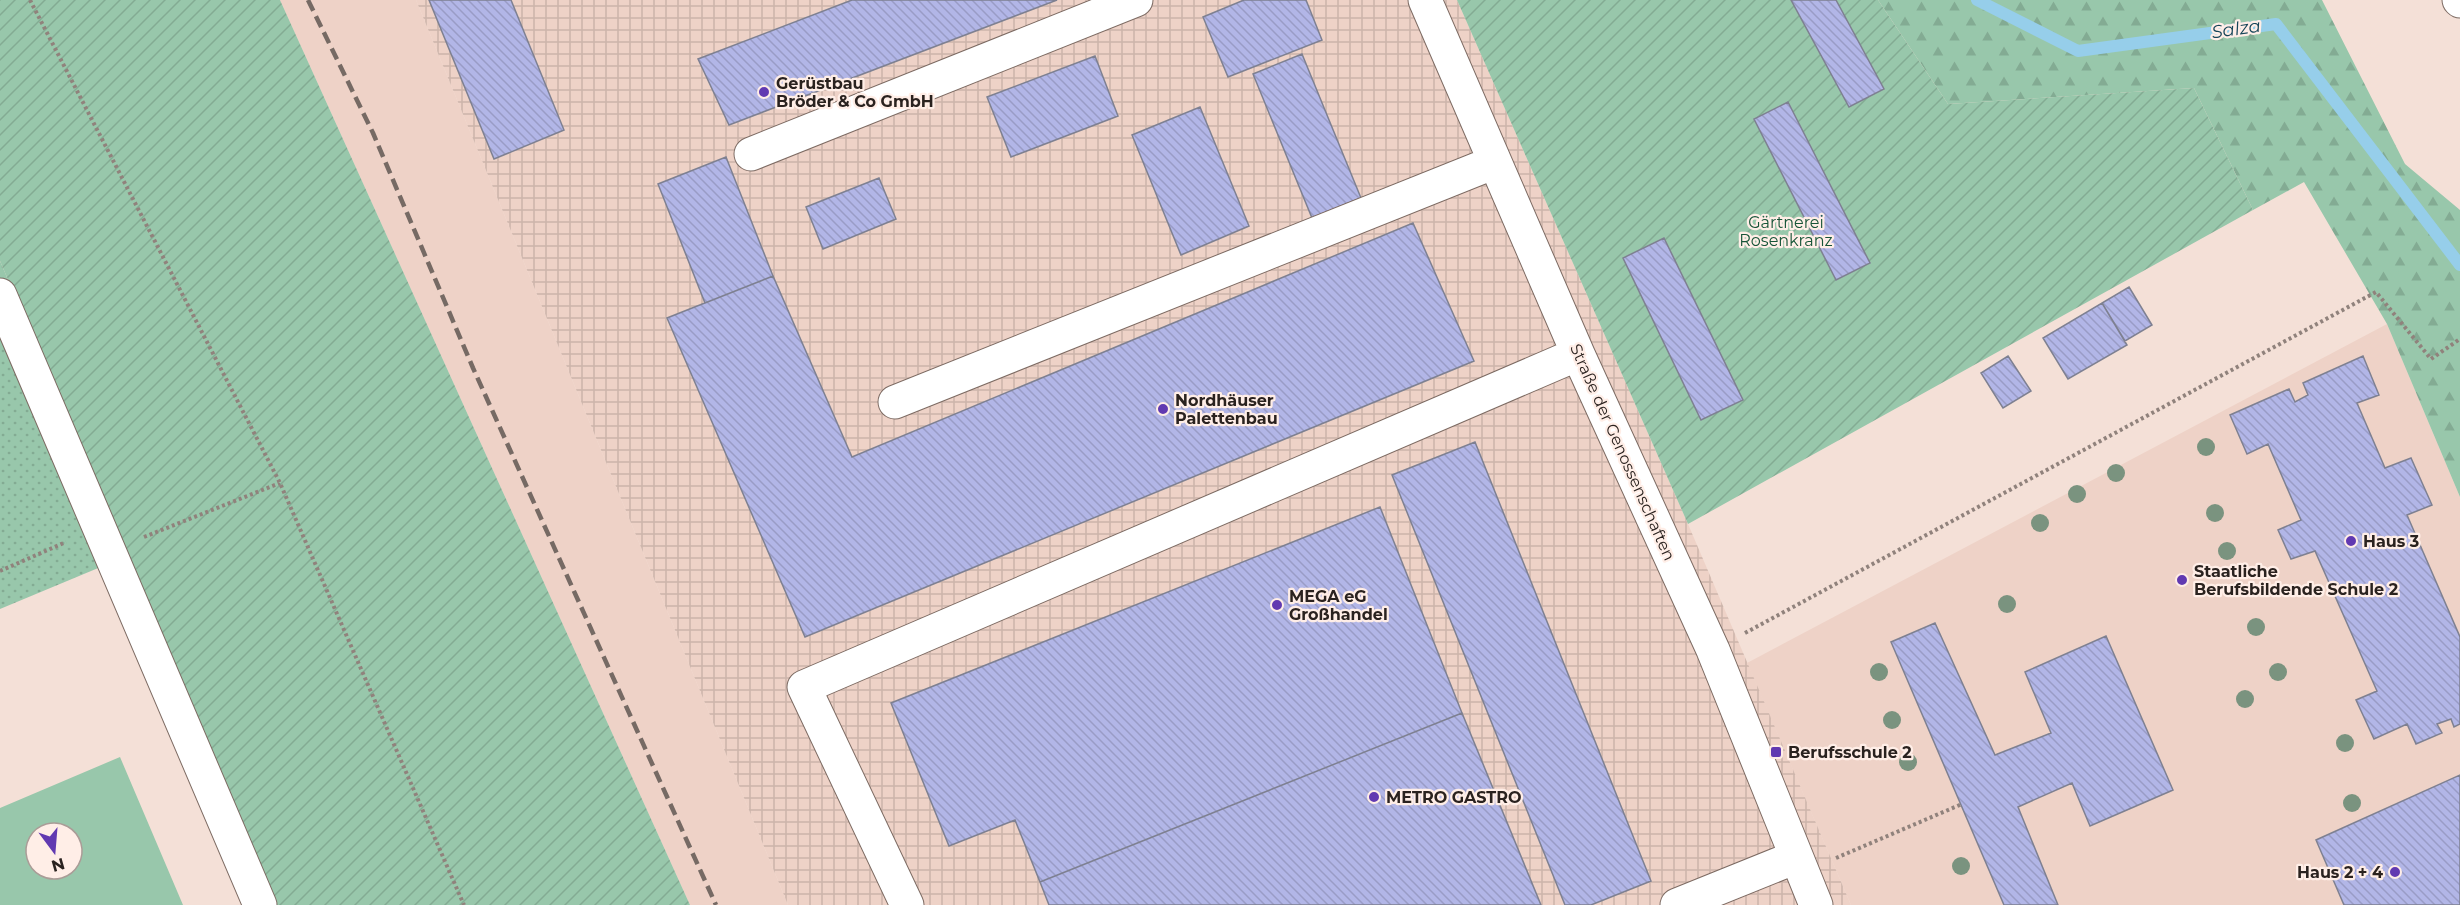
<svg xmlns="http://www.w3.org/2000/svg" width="2460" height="905" viewBox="0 0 2460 905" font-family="Montserrat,sans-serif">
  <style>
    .built { fill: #eed2c7 }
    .industrial { fill: url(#industrial-grid) }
    .grass { fill: url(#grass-dots) }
    .forest { fill: url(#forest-firs) }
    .garden { fill: url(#garden-furrows) }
    .pitch { fill: #98c7ab; fill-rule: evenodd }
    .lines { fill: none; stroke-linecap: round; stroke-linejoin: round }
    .stream { stroke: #96ceea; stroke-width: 12 }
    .building { fill: url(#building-back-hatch); stroke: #7e8091; stroke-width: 1.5 }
    .minor-casing { stroke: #7d6b63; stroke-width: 35 }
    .path { stroke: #90827c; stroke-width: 4; stroke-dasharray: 3 3; stroke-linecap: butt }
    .minor { stroke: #fff; stroke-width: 33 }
    .rail { stroke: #766a64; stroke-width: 4.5; stroke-dasharray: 12 6; stroke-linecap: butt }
    .tree { fill: #7a937f }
    .poi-dot { fill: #6139b1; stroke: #ffeee7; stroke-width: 2 }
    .labels { text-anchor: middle; stroke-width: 4.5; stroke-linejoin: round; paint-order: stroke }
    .poi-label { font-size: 16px; font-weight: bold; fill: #2a221f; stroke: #ffeee7; text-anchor: start }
    .park-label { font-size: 16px; fill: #165437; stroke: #ffeee7 }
    .street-label { font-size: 16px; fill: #2a221f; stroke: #ffeee7 }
    .water-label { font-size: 18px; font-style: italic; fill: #164559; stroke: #ffeee7 }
  </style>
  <defs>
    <pattern id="industrial-grid" width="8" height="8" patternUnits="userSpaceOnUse" patternTransform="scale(1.5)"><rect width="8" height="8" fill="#eed2c7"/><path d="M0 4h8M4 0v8" fill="none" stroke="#ccb4aa"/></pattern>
    <pattern id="grass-dots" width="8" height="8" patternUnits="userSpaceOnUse" patternTransform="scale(1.5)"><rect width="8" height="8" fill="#98c7ab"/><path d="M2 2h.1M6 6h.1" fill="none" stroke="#83ab93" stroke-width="1.8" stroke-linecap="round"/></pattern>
    <pattern id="forest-firs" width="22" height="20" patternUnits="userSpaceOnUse" patternTransform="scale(1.5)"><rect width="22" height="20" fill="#98c7ab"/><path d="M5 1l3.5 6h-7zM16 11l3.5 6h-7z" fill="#83ab93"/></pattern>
    <pattern id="garden-furrows" width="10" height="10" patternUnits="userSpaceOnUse" patternTransform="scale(1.5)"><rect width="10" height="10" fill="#98c7ab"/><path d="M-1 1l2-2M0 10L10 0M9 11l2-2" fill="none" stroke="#83ab93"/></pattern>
    <pattern id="building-back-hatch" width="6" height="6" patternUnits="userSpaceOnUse" patternTransform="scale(1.5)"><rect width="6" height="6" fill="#b2b6e7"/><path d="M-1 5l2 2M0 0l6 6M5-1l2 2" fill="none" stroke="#999cc6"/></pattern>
  </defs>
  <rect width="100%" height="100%" fill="#f4e0d7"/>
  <path class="built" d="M280 0H416L788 905H690Z
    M2387 324 2460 497V905H1851L1747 663Z"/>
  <path class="industrial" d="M416 0H1457L1688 524 1851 905H788Z"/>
  <path class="grass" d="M0 261 127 556 0 609Z"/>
  <path class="forest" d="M1878 0H2322L2405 164 2460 210V497L2387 324 2304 182 2253 210 2194 88 1948 104Z"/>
  <path class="garden" d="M0 0H280L690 905H276L0 261Z
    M1457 0H1878L1948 104 2194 88 2253 210 1688 524Z"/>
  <path class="pitch" d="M120 757 183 905H0V808ZM36 833H72V869H36Z"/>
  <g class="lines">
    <path class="stream" d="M1977 0 2078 51 2276 24 2460 265"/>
  </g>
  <path class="building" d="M429 0H511L564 130 494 159Z
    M852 0H1057L729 125 698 59Z
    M1244 0H1306L1322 40 1228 77 1203 17Z
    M1791 0H1836L1884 89 1849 107Z
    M1302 54 1361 198 1312 218 1253 74Z
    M1095 56 1118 116 1011 157 987 97Z
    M1788 102 1870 263 1836 280 1754 119Z
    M1200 107 1249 226 1181 255 1132 135Z
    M726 157 773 276 705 303 658 184Z
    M879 178 896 219 823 249 806 207Z
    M1413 223 1474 361 805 637 667 318 773 276 852 457Z
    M1664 238 1743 400 1701 420 1623 258Z
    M2129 287 2152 325 2125 341 2102 303Z
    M2102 303 2127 345 2068 379 2043 338Z
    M2008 356 2031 391 2003 408 1981 373Z
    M2363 356 2379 395 2357 403 2385 468 2411 458 2432 505 2407 515 2460 637V724L2454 727 2451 719 2437 724 2442 733 2416 744 2407 724 2374 739 2356 700 2377 691 2315 551 2291 559 2278 530 2301 520 2268 444 2247 454 2230 415 2289 389 2295 402 2308 395 2303 383Z
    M1475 442 1651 881 1591 905H1565L1392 475Z
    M1380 507 1462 713 1040 882 1015 820 949 846 891 703Z
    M1935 623 1995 755 2051 733 2025 672 2106 636 2173 790 2090 826 2072 783 2018 807 2058 905H2004L1891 642Z
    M1462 713 1541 905H1049L1040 882Z
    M2460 775V905H2344L2316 840Z"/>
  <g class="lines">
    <g class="minor-casing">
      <path id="minor" d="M1425 0 1578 354 1713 650 1816 905
        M2459 0 2460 1
        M751 154 1136 0
        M0 295 260 905
        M895 402 1495 162
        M907 905 804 687 1578 354
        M1677 905 1796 857"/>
    </g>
    <path class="path" d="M30 0 280 483 464 905
      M144 537 280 483
      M0 571 66 542
      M1745 633 2376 292 2431 359 2460 339
      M1836 858 1962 804"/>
    <use href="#minor" class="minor"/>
    <path class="rail" d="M308 0 373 133 473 368 716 905"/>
  </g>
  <g class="tree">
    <circle cx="2206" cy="447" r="9"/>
    <circle cx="2116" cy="473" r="9"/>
    <circle cx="2077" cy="494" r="9"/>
    <circle cx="2215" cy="513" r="9"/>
    <circle cx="2040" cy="523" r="9"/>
    <circle cx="2227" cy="551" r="9"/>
    <circle cx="2007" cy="604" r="9"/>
    <circle cx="2256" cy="627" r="9"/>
    <circle cx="1879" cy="672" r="9"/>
    <circle cx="2278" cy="672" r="9"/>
    <circle cx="2245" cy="699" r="9"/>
    <circle cx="1892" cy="720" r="9"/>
    <circle cx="2345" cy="743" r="9"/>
    <circle cx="1908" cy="762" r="9"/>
    <circle cx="2352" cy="803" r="9"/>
    <circle cx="1961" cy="866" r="9"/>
  </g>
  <g class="poi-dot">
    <circle cx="764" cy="92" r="6"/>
    <circle cx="1163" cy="409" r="6"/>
    <circle cx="2351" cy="541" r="6"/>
    <circle cx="2182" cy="580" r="6"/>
    <circle cx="1277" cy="605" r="6"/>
    <rect x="1770" y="746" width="12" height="12" rx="3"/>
    <circle cx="1374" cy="797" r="6"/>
    <circle cx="2395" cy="872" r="6"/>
  </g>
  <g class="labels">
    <g class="poi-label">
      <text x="776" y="89">Gerüstbau<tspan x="776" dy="18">Bröder &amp; Co GmbH</tspan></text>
      <text x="1175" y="406">Nordhäuser<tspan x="1175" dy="18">Palettenbau</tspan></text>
      <text x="2363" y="547">Haus 3</text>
      <text x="2194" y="577">Staatliche<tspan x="2194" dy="18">Berufsbildende Schule 2</tspan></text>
      <text x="1289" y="602">MEGA eG<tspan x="1289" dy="18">Großhandel</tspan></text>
      <text x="1788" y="758">Berufsschule 2</text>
      <text x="1386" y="803">METRO GASTRO</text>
      <text x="2383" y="878" text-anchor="end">Haus 2 + 4</text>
    </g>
    <g class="park-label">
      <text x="1786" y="228">Gärtnerei<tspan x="1786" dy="18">Rosenkranz</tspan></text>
    </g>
    <g class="street-label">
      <text transform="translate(1623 452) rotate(66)" y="6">Straße der Genossenschaften</text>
    </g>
    <g class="water-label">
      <text transform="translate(2236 29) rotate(-8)" y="6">Salza</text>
    </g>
  </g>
  <g transform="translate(54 851) rotate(164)"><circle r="28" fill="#ffeee7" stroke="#aa9c97" stroke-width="1.5"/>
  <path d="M0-4.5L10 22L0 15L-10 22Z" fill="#6139b1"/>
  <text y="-9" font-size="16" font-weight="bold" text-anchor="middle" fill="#2a221f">N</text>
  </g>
</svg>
